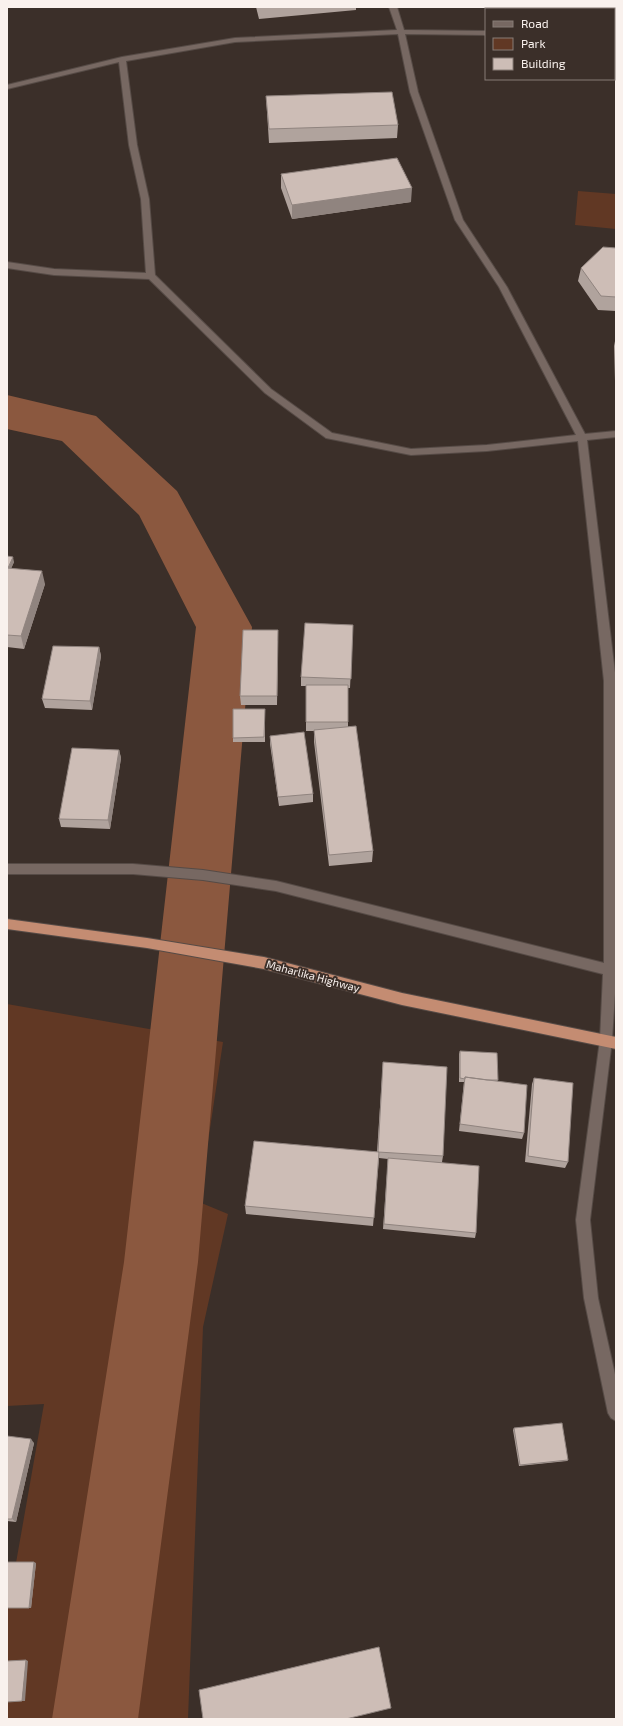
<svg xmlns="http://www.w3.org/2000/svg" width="623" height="1726" viewBox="0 0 623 1726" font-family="'Exo 2',sans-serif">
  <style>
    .green { fill: #613824 }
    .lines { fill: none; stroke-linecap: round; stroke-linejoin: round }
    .river { fill: #8b583f; fill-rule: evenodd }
    .minor-casing { stroke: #564b46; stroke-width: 2 }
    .trunk-casing { stroke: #564b46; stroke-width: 2 }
    .minor { fill: #776862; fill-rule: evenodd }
    .trunk { fill: #c48c72; fill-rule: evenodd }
    .wall { fill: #b0a39d }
    .shaded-wall { fill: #90847f }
    .building { fill: #cdbdb6; stroke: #90847f }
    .labels { text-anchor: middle; stroke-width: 4; stroke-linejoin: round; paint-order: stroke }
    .street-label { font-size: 11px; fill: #f9f1ed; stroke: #3b2f29 }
  </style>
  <rect width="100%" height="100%" fill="#3b2f29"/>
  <path class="green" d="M578 191 616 194V229L575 225Z
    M7 1004 223 1042 199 1202 228 1214 203 1327 188 1719H7V1614L44 1404 7 1406Z"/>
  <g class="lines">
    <path class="river" d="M7 395 96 416 177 491 252 627 198 1262 138 1719H52L124 1262 196 627 139 515 62 441 7 429Z"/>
    <g class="minor-casing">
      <path id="minor" d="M389 7H397L404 30 486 31V35L405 34 418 92 463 220 507 287 585 434 616 431V437L587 440 616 681V978L612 1040 590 1220 598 1298 616 1379V1421L611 1418 608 1413 584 1298 576 1220 600 1040 603 974 276 891 203 880 133 874H7V864H133L203 870 276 881 604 963V681L578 441 487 451 411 455 326 438 265 393 149 279 54 275 7 268V262L54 269 146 273 141 199 129 145 119 62 7 89V85L122 57 235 38 397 30ZM398 34 410 92 455 220 499 287 576 435 487 445 411 449 332 433 271 389 155 275 149 199 137 145 126 61 235 42Z
        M614 33H616V37H614Z"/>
    </g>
    <g class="trunk-casing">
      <path id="trunk" d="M7 919 147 938 264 957 402 993 616 1037V1049L402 1005 264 969 147 948 7 929Z"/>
    </g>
    <use href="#minor" class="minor"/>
    <use href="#trunk" class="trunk"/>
  </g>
  <path class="wall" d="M256 7H356V10L259 19Z
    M614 36H616V78L614 77Z
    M266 96 398 125 397 138 269 143Z
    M281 174 411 202 292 219 281 188Z
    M616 248V311L598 310 578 281 581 268Z
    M616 336V381H615L614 346Z
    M7 556 14 562 11 568 45 584 24 649 7 647Z
    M353 625 350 688H348V727L373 851 372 862 329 866 314 742V731H306V686H301V677Z
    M278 640 277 705H241L240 696Z
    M99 647 101 656 92 710 45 708 42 699Z
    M265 709V742H233V738Z
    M270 736 313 794V802L279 806 270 744Z
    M119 750 121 758 110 829 61 827 59 819Z
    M460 1051 498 1080 497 1081 524 1133 522 1139 459 1131 464 1082H459V1054Z
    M383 1062 443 1156 442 1162 476 1233 475 1238 383 1229 388 1159 379 1158 373 1226 246 1214 245 1206 377 1152Z
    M534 1078 568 1162 565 1168 525 1162 532 1084Z
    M514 1428 568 1460 567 1461 519 1466 513 1430Z
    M7 1436 34 1443 16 1522 7 1521Z
    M7 1562 36 1563 31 1608H7Z"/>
  <path class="shaded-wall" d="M412 188 411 202 292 219V205Z
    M13 557 14 562 9 574 8 569Z
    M42 571 45 584 24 649 21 636Z
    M99 647 101 656 92 710 90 701Z
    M119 750 121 758 110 829 108 820Z
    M31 1439 34 1443 16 1522 12 1519Z
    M34 1562 36 1563 31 1608H29Z
    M26 1660 28 1661 25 1701H22Z"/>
  <path class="building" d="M614 36H616V68L614 67Z
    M392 92 398 125 269 129 266 96Z
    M397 158 412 188 292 205 281 174Z
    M603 247 616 248V297L601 296 581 268Z
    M7 556 13 557 8 568H7Z
    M7 568 42 571 21 636 7 635Z
    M305 623 353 625 351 679 301 677Z
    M243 630H278L277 696H240Z
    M53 646 99 647 90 701 42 699Z
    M306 685H348V722H306Z
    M233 709H265L264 737 233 738Z
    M356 726 373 851 329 855 314 730Z
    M304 732 313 794 278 797 270 736Z
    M72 748 119 750 108 820 59 819Z
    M460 1051 497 1053 498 1080H487L465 1077V1079L460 1078Z
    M383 1062 447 1067 443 1156 378 1152Z
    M465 1077 527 1085 524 1133 460 1124Z
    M534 1078 573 1083 568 1162 528 1156Z
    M254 1141 379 1152 374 1218 245 1206Z
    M388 1158 479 1166 476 1233 384 1224Z
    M562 1423 568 1460 520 1465 514 1428Z
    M7 1436 31 1439 12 1519H7Z
    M7 1562H34L29 1608H7Z
    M379 1647 391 1708 346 1719H203L199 1690Z
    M26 1660 22 1701 7 1702V1661Z"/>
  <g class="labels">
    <g class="street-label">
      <text transform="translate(313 976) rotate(15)" y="4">Maharlika Highway</text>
    </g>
  </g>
  <rect width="623" height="1726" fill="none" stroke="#f9f1ed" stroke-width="16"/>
  <rect x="485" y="8" width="130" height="72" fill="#3b2f29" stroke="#877d77"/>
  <rect x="493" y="21" width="20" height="6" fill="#776862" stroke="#877d77"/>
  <text x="521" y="28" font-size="12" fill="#f9f1ed">Road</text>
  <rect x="493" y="38" width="20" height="12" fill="#613824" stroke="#877d77"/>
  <text x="521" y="48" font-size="12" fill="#f9f1ed">Park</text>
  <rect x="493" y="58" width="20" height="12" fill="#cdbdb6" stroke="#877d77"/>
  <text x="521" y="68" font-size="12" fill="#f9f1ed">Building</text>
</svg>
